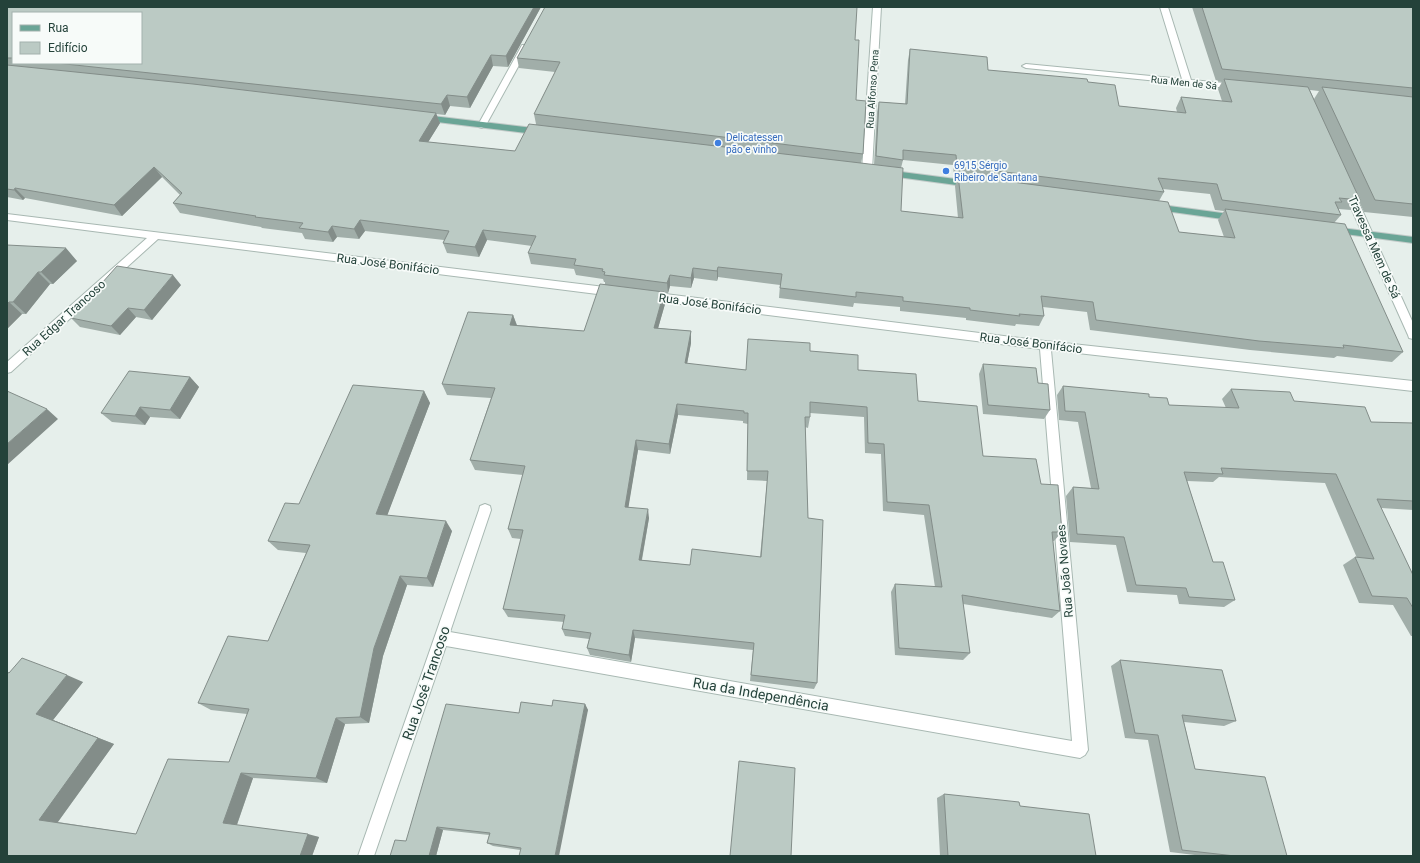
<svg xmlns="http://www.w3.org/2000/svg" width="1420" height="863" viewBox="0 0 1420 863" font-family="Roboto,sans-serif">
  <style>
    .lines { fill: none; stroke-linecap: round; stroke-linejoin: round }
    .minor-casing { stroke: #a8b8b2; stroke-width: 2 }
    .major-casing { stroke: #c2cac8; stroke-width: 2 }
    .minor { fill: #fff; fill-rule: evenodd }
    .major { fill: #6aa596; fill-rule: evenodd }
    .wall { fill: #a1aea9; fill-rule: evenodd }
    .shaded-wall { fill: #838d89 }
    .building { fill: #bbcac4; stroke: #838d89; fill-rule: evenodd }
    .shop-dot { fill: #3f7fe0; stroke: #f7fbf9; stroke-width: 1.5 }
    .labels { text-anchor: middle; stroke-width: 3.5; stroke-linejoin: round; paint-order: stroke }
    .far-street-label { font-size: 10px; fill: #24423a; stroke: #f7fbf9 }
    .far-shop-label { font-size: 10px; fill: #366cbe; stroke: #f7fbf9; text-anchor: start }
    .street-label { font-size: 12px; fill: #24423a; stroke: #f7fbf9 }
    .near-street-label { font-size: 14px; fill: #24423a; stroke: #f7fbf9 }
  </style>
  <rect width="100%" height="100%" fill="#e6efeb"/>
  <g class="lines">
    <g class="minor-casing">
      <path id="minor" d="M873 7H881L872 170 867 173 862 170Z
        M1160 7H1168L1191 80 1236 84 1239 85 1240 87 1239 89 1026 68 1022 66 1026 64 1182 79Z
        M522 45H528L529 47 486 125 482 128 479 127 478 125Z
        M1348 187 1353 190 1413 323V339L1409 338 1408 335 1343 190Z
        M7 214 613 288 617 289 618 292 617 295 613 296 158 239 11 372 7 373V362L147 238 7 220Z
        M649 292 1045 341 1413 381V391L1051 350 1088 750 1085 755 1080 758 446 646 374 856H358L479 510 480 506 485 504 490 506 491 510 450 632 1072 741 1040 349 649 300 645 299 644 296 645 293Z"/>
    </g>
    <g class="major-casing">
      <path id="major" d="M424 115 542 129 546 132 542 135 421 120 420 118 421 116Z
        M886 170 971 181 976 184 971 187 883 175 881 173Z
        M1154 204 1237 215 1242 218 1237 221 1151 209 1149 207Z
        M1333 227 1413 237V243L1330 232 1328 230 1330 228Z"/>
    </g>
    <use href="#minor" class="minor"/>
    <use href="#major" class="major"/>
  </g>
  <path class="wall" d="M7 7H541L508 67 493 66 470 108 450 106 445 115 436 114 440 123 428 142 515 151 536 124 534 114 555 72 519 68 517 58 855 40 856 100 863 154 861 163 874 165 877 112 879 102 905 104 908 60 910 49 988 70 1088 82 1119 106 1177 112 1176 108 1181 97 1222 101 1218 89 1222 82 1216 81 1192 7H1413V217L1364 212 1359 201 1351 210 1338 209 1341 215 1334 223 1403 352 1392 362 1337 356 1334 358 1250 350 1090 330 1087 312 1043 307 1044 316 1039 326 1016 324 1015 326 966 320V318L900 311V307L854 303 853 307 779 298 780 285 718 277 717 281 694 278 691 288 670 286 668 293H664L665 304 658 328 691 331V343L687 364 746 370 810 351 858 370 918 401 983 456 1041 484 1062 532 1054 541H1053L1060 611 1052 618 963 604 970 653 963 660 895 655 891 592 895 584 935 587 924 515 883 511 881 454 865 453 864 417 810 413V417L808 428 805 427 808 518 817 683 814 689 750 681 753 650 635 638 631 662 590 655 587 648 589 639 565 636 562 629 564 622 508 617 503 609 521 539 512 538 508 529 523 475 475 470 470 460 491 398 447 395 442 384 513 315 517 325 584 331 605 285V282H604L603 279 576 275 574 269 531 264 528 253 532 246 487 240 479 257 447 253 443 243 444 240 365 231 359 239 337 237 333 242 305 239 302 233 262 228 261 227 180 213 173 203 180 195 162 177 122 216 25 198 23 200 7 197ZM13 13 141 63H13ZM1310 90 1319 91 1314 99ZM903 160 953 165 954 177H958L955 186 958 218 901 211V168ZM1163 189 1210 194 1215 210 1224 211 1218 220 1224 237 1179 232 1159 201 1164 192ZM678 415 743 421V423L748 424 747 480 767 481 760 557 690 565 642 560 649 518 628 507 638 450 670 454Z
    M7 245 77 261 53 284H50L26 314H22L7 329Z
    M181 285 152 320 136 317 120 335 80 327 71 318Z
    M983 364 1038 383 1050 410 1044 419 983 414 979 374Z
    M190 377 199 387 180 419 150 417 145 425 112 422 101 413Z
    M1063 386 1149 397 1169 405 1226 408 1222 399 1231 389 1294 401 1371 422 1413 423V510L1381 508 1413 575V636H1411L1393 605 1359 603 1343 565 1355 557 1357 558 1325 483 1219 477 1213 482 1187 481 1213 562 1235 600 1224 607 1179 604 1177 595 1127 592 1116 545 1070 542 1066 496 1073 487 1091 488 1078 422 1059 420 1057 395Z
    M424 391 430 403 387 515 452 531 433 587 407 585 383 656 369 723 345 724 327 783 253 778 237 825 319 837 312 856H7L9 673 83 682 53 720 114 744 58 822 136 834 229 762 247 714 211 710 198 703 268 641 306 553 278 550 268 541 299 504Z
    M1120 660 1236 721 1224 726 1184 722 1195 769 1287 856H1203L1170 852 1148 740 1125 738 1111 666Z
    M585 704 588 710 520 850 493 846 487 843 489 835 443 830 436 856H390L406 841 519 713 552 706Z
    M944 794 1020 806 1096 856H940L937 798Z"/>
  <path class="shaded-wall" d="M534 7H541L508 67 506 56Z
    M491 55 493 66 470 108 467 97Z
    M447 95 450 106 445 115 441 104Z
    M436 113 440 123 422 152 419 141Z
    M154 167 162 177 122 216 114 205Z
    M15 188 25 198 23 200 14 190Z
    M360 220 365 231 359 239 354 229Z
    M332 226 337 237 333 242 328 232Z
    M483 230 487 240 479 257 475 247Z
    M66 248 77 261 53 284 41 272Z
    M718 267V277L717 281V271Z
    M693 268 694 278 691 288V278Z
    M38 272 50 284 26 314 13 302Z
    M173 275 181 285 152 320 144 310Z
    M670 275V286L668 293 667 283Z
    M664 292 665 304 655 339 654 328Z
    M9 302 22 314 7 329V304Z
    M128 308 136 317 120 335 111 326Z
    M513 315 517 326 510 325Z
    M691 331V343L685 374V363Z
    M190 377 199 387 180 419 170 410Z
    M424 391 430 403 384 524 376 514Z
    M677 404 678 415 670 454 669 444Z
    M140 407 150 417 145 425 135 416Z
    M47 409 58 419 7 465V444Z
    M636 440 638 450 627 516 625 507Z
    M648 509 649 518 640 569 639 560Z
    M446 521 452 531 433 587 427 578Z
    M400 576 407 585 383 656 369 723 360 717 374 648Z
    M633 630 635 638 631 662 629 655Z
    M67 675 83 682 53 720 114 744 57 823 39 820 36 714Z
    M585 704 588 710 559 856H555Z
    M336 718 345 724 327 783 316 778Z
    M241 773 253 778 236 827 223 823Z
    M437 827 443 830 436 856H429Z
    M308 834 319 837 312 856H300Z"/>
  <path class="building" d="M7 7H534L506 56 491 55 467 97 447 95 441 104 56 63H141V13H13V58H7Z
    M545 7H857L855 40H859L856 100 866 101 863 154 534 114 560 62 517 58Z
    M1202 7H1413V88L1222 69Z
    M910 49 987 57 988 70 1087 79 1088 82 1115 85 1119 106 1186 113 1181 97 1232 102 1224 79 1308 87 1360 200 1339 198 1342 202H1335L1341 215 1222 200 1217 184 1158 178 1164 192 957 166 956 155 903 150V160L876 156 879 102 907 104Z
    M7 65 193 84 436 113 419 141 515 151 529 124 903 168 901 211 963 218 958 175 1168 202 1179 232 1235 238 1225 209 1345 224 1403 352 1343 345 1344 348 1259 341 1096 320 1093 302 1041 296 1044 316 1019 314 1020 316 970 310V308L903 301V297L856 292V297L780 288 782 274 718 267 717 271 693 268 691 278 670 275 667 283 604 275 605 272 602 271 603 269 574 265 576 259 528 253 536 236 483 230 475 247 443 243 449 231 360 220 354 229 332 226 328 232 299 228 303 223 255 217 256 216 173 203 182 193 154 167 114 205 15 188 14 190 7 189Z
    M1322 87 1413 97V204L1375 200Z
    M7 245 66 248 41 272H38L13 302H9L7 304Z
    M117 266 173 275 144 310 128 308 111 326 71 318Z
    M600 284 664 292 654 328 691 331 685 363 746 370 748 339 810 343V351L858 355V370L916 374 918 401 977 406 983 456 1036 459 1041 484 1058 485 1062 532H1052L1060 611 962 595 970 653 899 648 895 584 942 587 929 505 887 502 884 444 868 443 867 407 810 402V417H805L808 518 823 520 817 683 751 675 754 643 633 630 629 655 622 654 587 648 591 633 562 629 565 615 503 609 523 530 508 529 525 466 470 460 495 388 442 384 468 312 513 315 510 325 584 331ZM677 404 744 411V413H748L747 471H768L761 557 692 549 690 565 639 560 648 509 625 507 636 440 669 444Z
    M983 364 1036 368 1038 383 1048 384 1050 410 988 405Z
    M129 371 190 377 170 410 140 407 135 416 101 413Z
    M353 385 424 391 376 514 446 521 427 578 400 576 374 648 360 717 336 718 316 778 241 773 223 823 308 834 300 856H7V672L9 673 22 658 67 675 36 714 98 738 39 820 136 834 168 759 229 762 249 709 198 703 228 636 268 641 310 545 268 541 285 503 299 504Z
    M1063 386 1149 394V397L1167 398 1169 405 1239 408 1231 389 1290 392 1294 401 1365 407 1371 422 1413 423V501L1377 499 1413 575V608L1407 598 1372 596 1355 557 1374 559 1336 474 1221 468 1223 474 1184 472 1213 562H1223L1235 600 1189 597 1186 588 1136 585 1124 537 1077 534 1073 487 1099 489 1085 412 1065 411Z
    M7 391 47 409 7 444Z
    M1120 660 1222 670 1236 721 1182 715 1195 769 1265 777 1287 856H1235L1182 850 1158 735 1135 733Z
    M553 700 585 704 555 856H519L521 848 487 843 490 833 437 827 429 856H390L395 840 406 841 446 704 519 713 521 702 552 706Z
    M739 761 795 768 791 856H730Z
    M944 794 1019 802 1020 806 1089 814 1096 856H948Z"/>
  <g class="shop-dot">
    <circle cx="718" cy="143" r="4"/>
    <circle cx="946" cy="171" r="4"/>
  </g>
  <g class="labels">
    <g class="far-street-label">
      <text transform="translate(1184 82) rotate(6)" y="4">Rua Men de Sá</text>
      <text transform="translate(872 89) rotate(-86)" y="4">Rua Alfonso Pena</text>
    </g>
    <g class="far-shop-label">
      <text x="726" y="141">Delicatessen<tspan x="726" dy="12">pão e vinho</tspan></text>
      <text x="954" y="169">6915 Sérgio<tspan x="954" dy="12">Ribeiro de Santana</tspan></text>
    </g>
    <g class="street-label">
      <text transform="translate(1374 247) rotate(66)" y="4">Travessa Mem de Sá</text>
      <text transform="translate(388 264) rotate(7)" y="4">Rua José Bonifácio</text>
      <text transform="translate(710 304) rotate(7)" y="4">Rua José Bonifácio</text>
      <text transform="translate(64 318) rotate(-42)" y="4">Rua Edgar Trancoso</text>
      <text transform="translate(1031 343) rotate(7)" y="4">Rua José Bonifácio</text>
      <text transform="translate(1065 571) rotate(-95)" y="4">Rua João Novaes</text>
    </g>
    <g class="near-street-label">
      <text transform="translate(426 683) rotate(-71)" y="5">Rua José Trancoso</text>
      <text transform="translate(761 694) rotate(10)" y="5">Rua da Independência</text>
    </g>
  </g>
  <rect width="1420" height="863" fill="none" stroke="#24423a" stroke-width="16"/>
  <rect x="12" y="12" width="130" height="52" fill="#f7fbf9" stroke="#a3b1ad"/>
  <rect x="20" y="25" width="20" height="6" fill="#6aa596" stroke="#a3b1ad"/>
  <text x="48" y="32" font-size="12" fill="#24423a">Rua</text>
  <rect x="20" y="42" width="20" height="12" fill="#bbcac4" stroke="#a3b1ad"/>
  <text x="48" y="52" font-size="12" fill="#24423a">Edifício</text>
</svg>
